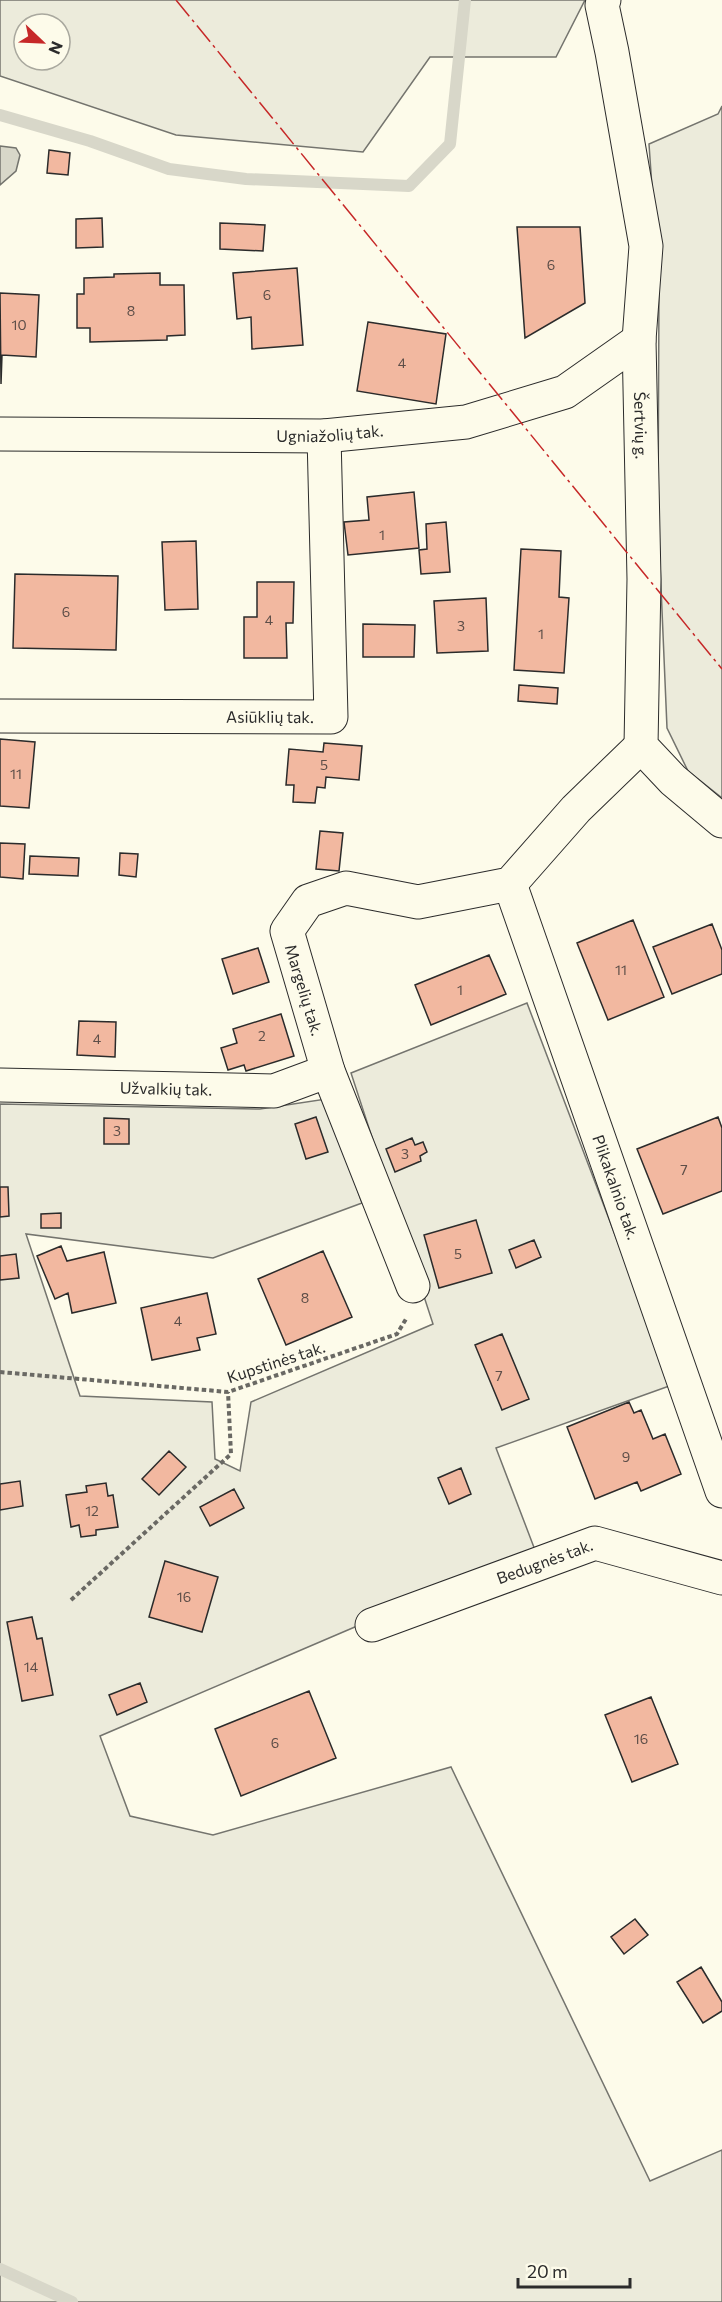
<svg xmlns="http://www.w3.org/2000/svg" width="722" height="2302" viewBox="0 0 722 2302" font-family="Commissioner,sans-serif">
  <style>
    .green { fill: #ecebdb; stroke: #74746e; stroke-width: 1.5; fill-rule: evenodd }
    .water { fill: #d8d7c9; stroke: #74746e; stroke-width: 1.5 }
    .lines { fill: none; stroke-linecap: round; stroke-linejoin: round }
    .stream { stroke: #d8d7c9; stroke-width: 12 }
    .building { fill: #f2b8a0; stroke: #2b2b2b; stroke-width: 1.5 }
    .minor-casing { stroke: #2b2b2b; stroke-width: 35 }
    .path { stroke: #6a6964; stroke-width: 4; stroke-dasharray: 4.5 3; stroke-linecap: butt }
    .minor { stroke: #fdfbea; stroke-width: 33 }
    .power { stroke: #c62828; stroke-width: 1.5; stroke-dasharray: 21 4.5 3 4.5; stroke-linecap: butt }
    .labels { text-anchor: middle; stroke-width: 4.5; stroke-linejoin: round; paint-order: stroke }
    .number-label { font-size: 14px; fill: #5d4e48 }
    .street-label { font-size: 16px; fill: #2b2b2b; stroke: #fdfbea }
  </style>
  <rect width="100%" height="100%" fill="#fdfbea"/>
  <path class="green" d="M0 0H585L556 57H430L363 152 176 135 0 76ZM24 24H60V60H24Z
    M722 106V798L688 771 667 728 658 516 659 288 649 144 718 114Z
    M527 1003 672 1385 496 1448 535 1550 100 1736 130 1816 213 1835 451 1767 650 2181 722 2150V2302H0V1104L260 1109 326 1099 362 1203 213 1258 26 1234 80 1396 212 1402 215 1459 240 1471 251 1402 433 1324 351 1073Z"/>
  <path class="water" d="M0 146 16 148 20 155 16 171 0 185Z"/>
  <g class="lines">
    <path class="stream" d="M0 115 90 141 169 169 246 179 409 186 450 144 465 0
      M0 2269 72 2302"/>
  </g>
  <path class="building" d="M49 150 70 153 68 175 47 173Z
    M102 218 103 247 76 248V219Z
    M220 223 265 225 263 251 220 249Z
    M517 227H580L585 303 525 338Z
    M297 268 303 345 252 349 251 317 237 319 233 273Z
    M160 273V285H184L185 335 167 336V340L90 342V328H77V294H84V278L114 277V274Z
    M0 293 39 295 36 357 2 355 1 384Z
    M368 322 446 334 436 404 357 391Z
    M414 492 419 548 348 555 344 522 369 520 367 497Z
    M446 522 450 572 421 574 419 550 427 549 426 524Z
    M196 541 198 609 165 610 162 542Z
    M521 549 561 551 559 597 569 598 564 673 514 670Z
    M15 574 118 576 116 650 13 648Z
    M257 582H294L293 623H286L287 658H244V617H257Z
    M486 598 488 651 437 653 434 601Z
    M363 624 415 625 414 657H363Z
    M519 685 558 688 557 704 518 701Z
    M0 739 35 742 29 808 0 806Z
    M324 743 362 746 359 780 326 777 325 788 317 787 315 803 293 802 294 785H286L289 749 323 752Z
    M320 831 343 833 339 871 316 869Z
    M0 843 25 844 23 879 0 877Z
    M120 853 138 854 136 877 119 875Z
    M30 856 79 858 78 876 29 874Z
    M633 920 664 997 608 1020 577 943Z
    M712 924 722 950V974L672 994 653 947Z
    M258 948 269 982 233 994 222 959Z
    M489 955 506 994 431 1025 415 985Z
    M281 1014 294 1056 246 1071 244 1065 228 1070 221 1048 237 1043 233 1029Z
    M79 1021 116 1022 115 1057 77 1055Z
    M316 1117 328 1152 306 1159 295 1124Z
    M718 1117 722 1128V1191L663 1214 637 1149Z
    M104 1118 129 1119V1144H104Z
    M412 1138 415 1145 423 1142 427 1152 420 1156 421 1161 395 1172 386 1149Z
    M0 1187H8L9 1216 0 1217Z
    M61 1213V1228H41V1214Z
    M476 1220 492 1273 439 1288 424 1235Z
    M534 1240 541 1257 516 1268 509 1250Z
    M61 1246 67 1261 104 1252 116 1303 72 1313 68 1293 55 1299 37 1256Z
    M323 1251 352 1317 286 1345 258 1279Z
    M16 1254 19 1278 0 1280V1256Z
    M207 1293 216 1334 197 1338 200 1350 152 1360 141 1308Z
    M502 1334 529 1399 502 1410 475 1345Z
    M629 1402 634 1413 641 1410 653 1439 665 1434 681 1474 641 1491 637 1482 595 1499 567 1427Z
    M169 1451 186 1467 159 1495 142 1479Z
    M461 1468 471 1494 449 1504 438 1478Z
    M20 1481 23 1506 0 1510V1484Z
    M106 1483 108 1496 113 1495 118 1527 96 1530V1535L81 1537 79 1525 71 1527 66 1495 87 1492 86 1486Z
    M234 1489 244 1508 210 1526 200 1507Z
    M165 1561 218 1577 202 1632 149 1617Z
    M32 1617 37 1639 42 1638 53 1695 22 1701 7 1622Z
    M140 1683 147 1702 117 1715 109 1695Z
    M309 1691 336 1758 241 1796 215 1729Z
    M651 1697 678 1764 632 1782 605 1715Z
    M635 1919 648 1935 624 1954 611 1937Z
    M701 1967 722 2002V2011L703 2023 677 1982Z"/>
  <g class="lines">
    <g class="minor-casing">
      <g id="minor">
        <path id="s1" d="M604 0 602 5 612 52 646 246 639 340 644 579 641 746 673 780 722 821"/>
        <path id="s2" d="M0 434 324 436 466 422 565 392 639 340"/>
        <path id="s3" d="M0 716 331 717 324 436"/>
        <path id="s4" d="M510 884 722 1491"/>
        <path id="s5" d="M0 1085 274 1091 328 1071"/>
        <path d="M413 1286 328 1071 287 931 308 901 346 888 418 902 510 884 576 809 641 746"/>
        <path id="s6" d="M372 1625 595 1543 722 1578"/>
      </g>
    </g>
    <path class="path" d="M0 1372 228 1392 397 1334 406 1319
      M71 1600 231 1454 228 1392"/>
    <use href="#minor" class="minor"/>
    <path class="power" d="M176 0 722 669"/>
  </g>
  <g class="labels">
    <g class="number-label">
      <text x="551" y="270">6</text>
      <text x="267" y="300">6</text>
      <text x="131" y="316">8</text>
      <text x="19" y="330">10</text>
      <text x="402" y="368">4</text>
      <text x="382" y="540">1</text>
      <text x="66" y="617">6</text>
      <text x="269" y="625">4</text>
      <text x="461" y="631">3</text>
      <text x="541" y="639">1</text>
      <text x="324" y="770">5</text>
      <text x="16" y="779">11</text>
      <text x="621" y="975">11</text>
      <text x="460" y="995">1</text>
      <text x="262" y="1041">2</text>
      <text x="97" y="1044">4</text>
      <text x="117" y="1136">3</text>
      <text x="405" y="1159">3</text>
      <text x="684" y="1175">7</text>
      <text x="458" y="1259">5</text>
      <text x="305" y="1303">8</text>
      <text x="178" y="1326">4</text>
      <text x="499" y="1381">7</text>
      <text x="626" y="1462">9</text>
      <text x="92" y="1516">12</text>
      <text x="184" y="1602">16</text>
      <text x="31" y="1672">14</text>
      <text x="641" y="1744">16</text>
      <text x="275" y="1748">6</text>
    </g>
    <g class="street-label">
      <text dy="6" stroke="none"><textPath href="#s1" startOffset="430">Šertvių g.</textPath></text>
      <text dy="6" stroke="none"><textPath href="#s2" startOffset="330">Ugniažolių tak.</textPath></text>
      <text dy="6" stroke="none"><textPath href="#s3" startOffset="270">Asiūklių tak.</textPath></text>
      <text transform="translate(304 990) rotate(73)" y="6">Margelių tak.</text>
      <text dy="6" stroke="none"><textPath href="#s5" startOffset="166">Užvalkių tak.</textPath></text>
      <text dy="6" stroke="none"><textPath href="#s4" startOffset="321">Plikakalnio tak.</textPath></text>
      <text transform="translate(276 1362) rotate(-18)" y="6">Kupstinės tak.</text>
      <text dy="6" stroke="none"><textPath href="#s6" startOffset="184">Bedugnės tak.</textPath></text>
    </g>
  </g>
  <g transform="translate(42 42) rotate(113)"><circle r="28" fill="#fdfbea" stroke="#a9a89e" stroke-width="1.5"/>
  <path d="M0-4.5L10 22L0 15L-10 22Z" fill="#c62828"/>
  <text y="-9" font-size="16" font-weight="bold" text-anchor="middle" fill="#2b2b2b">N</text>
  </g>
  <path d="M518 2278v9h112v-9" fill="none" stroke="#2b2b2b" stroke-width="3"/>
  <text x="527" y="2278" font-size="18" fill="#2b2b2b" stroke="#fdfbea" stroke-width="4.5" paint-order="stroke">20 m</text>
</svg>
